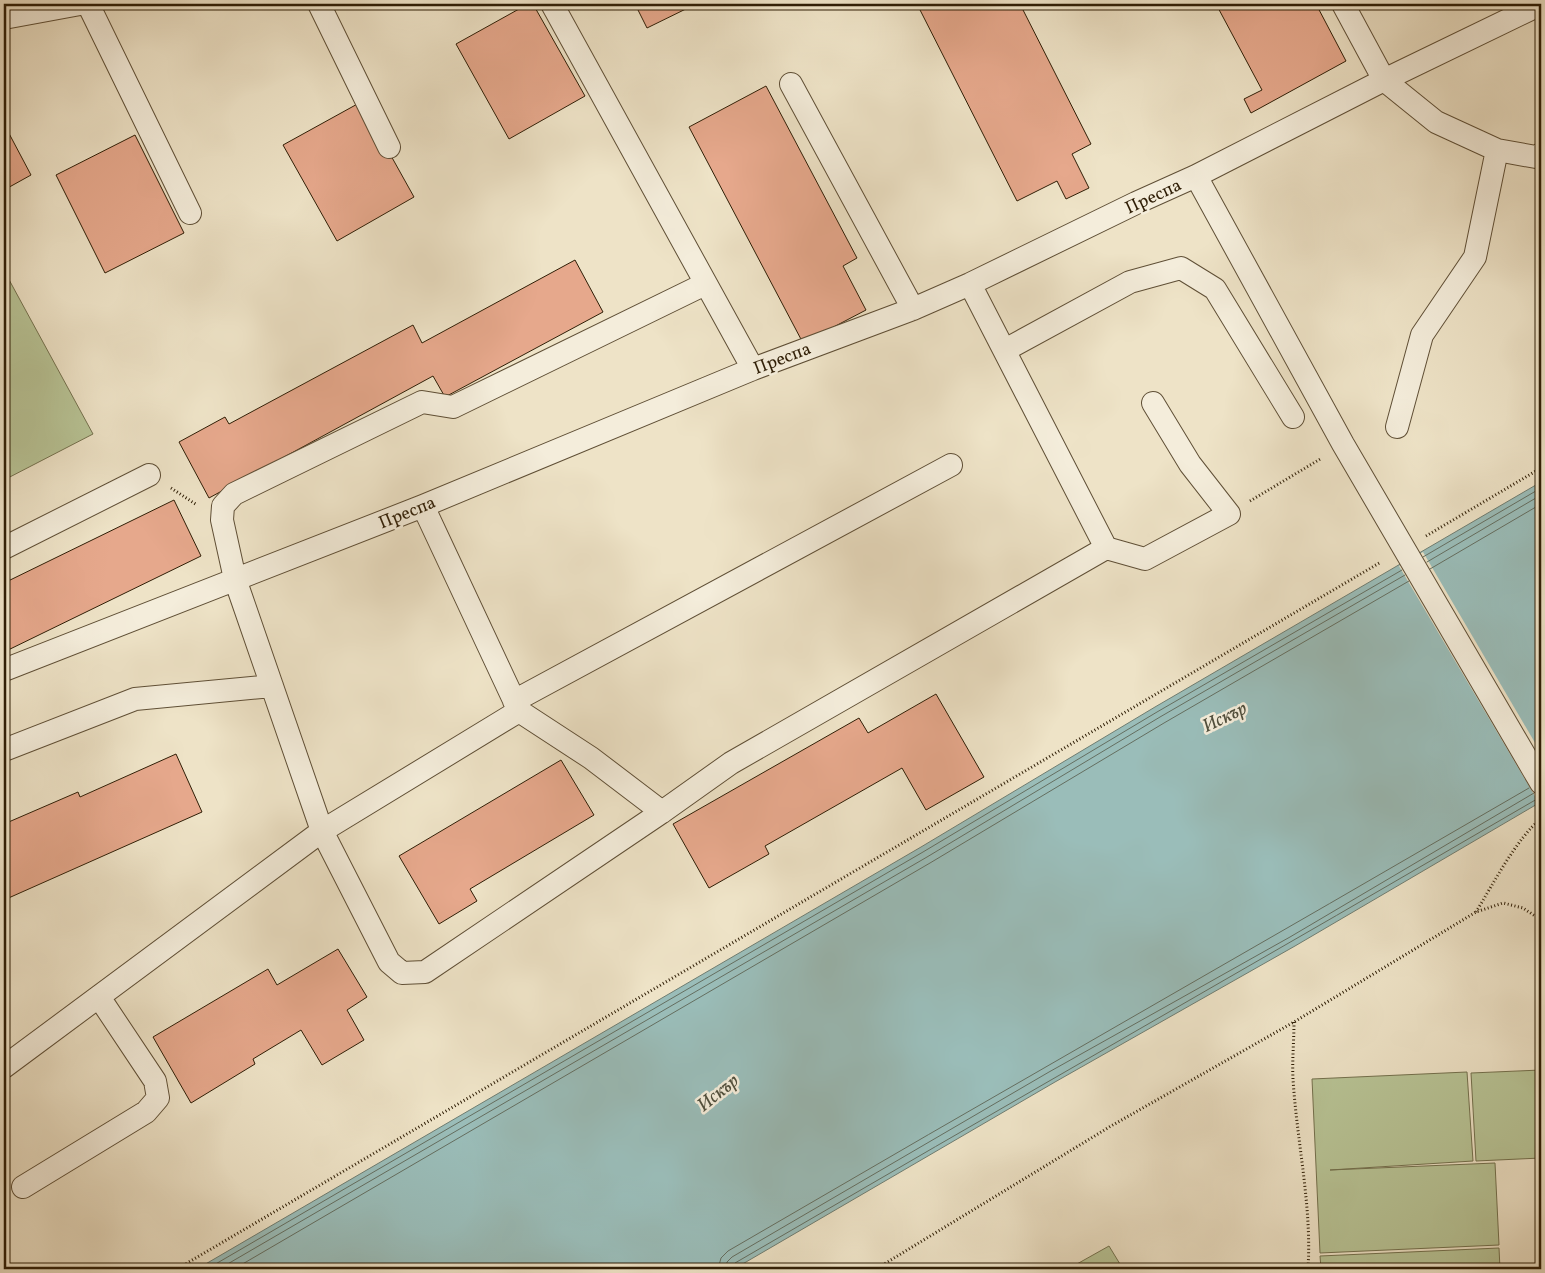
<svg xmlns="http://www.w3.org/2000/svg" width="1545" height="1273" viewBox="0 0 1545 1273" font-family="Vollkorn,serif">
  <style>
    .green { fill: #b8c496; stroke: #74714e }
    .water { fill: #9abdb9; stroke: #6f7d71 }
    .pier { fill: #eee3c7 }
    .lines { fill: none; stroke-linecap: round; stroke-linejoin: round }
    .shore { stroke: #646e60; stroke-width: 1 }
    .building { fill: #e6a88c; stroke: #2f1e06 }
    .street-casing { stroke: #5f4f36; stroke-width: 24 }
    .path { stroke: #2f1e06; stroke-width: 3; stroke-dasharray: 1 2.5; stroke-linecap: butt }
    .street { stroke: #f4eddb; stroke-width: 22 }
    .labels { text-anchor: middle; stroke-width: 5; stroke-linejoin: round; paint-order: stroke }
    .street-label { font-size: 18px; fill: #2f1e06; stroke: #f4eddb }
    .water-label { font-size: 19px; font-style: italic; fill: #4f4e3c; stroke: #f4eddb }
  </style>
  <rect width="100%" height="100%" fill="#eee3c7"/>
  <filter id="stains"><feTurbulence type="fractalNoise" baseFrequency=".004" numOctaves="4"/><feColorMatrix values="0 0 0 0 .2 0 0 0 0 .09 0 0 0 0 .02 0 0 0 .5 -.17"/></filter>
  <radialGradient id="worn" r=".72"><stop offset=".6" stop-color="#630" stop-opacity="0"/><stop offset="1" stop-color="#630" stop-opacity=".3"/></radialGradient>
  <path class="green" d="M7 276 93 434 4 480V277Z
    M1541 1070V1158L1476 1161 1471 1073Z
    M1467 1072 1473 1161 1330 1170 1495 1163 1499 1245 1320 1253 1312 1079Z
    M1109 1246 1123 1269H1068Z
    M1499 1248 1500 1269H1321L1320 1256Z"/>
  <path class="water" d="M1541 482V802L1539 803 1295 946 1055 1082 734 1269H197L921 847 1155 707Z"/>
  <path class="pier" d="M1423 552 1541 753V802L1539 803 1399 566Z"/>
  <g class="lines">
    <path class="shore" d="M1423 557 1541 488
      M1427 562 1541 495
      M1430 569 1541 504
      M207 1269 923 852 1157 712 1402 570
      M219 1269 927 857 1160 717 1405 575
      M234 1269 930 863 1164 723 1409 581
      M718 1269 721 1258 728 1251C995 1095 1263 943 1529 788
      M726 1269 727 1262 732 1257 1049 1072 1290 937 1534 793
      M732 1269 735 1263C1002 1107 1270 955 1537 799L1541 798"/>
  </g>
  <path class="building" d="M528 4H533L585 96 509 139 456 44Z
    M635 4H696L647 28Z
    M917 4H1020L1091 144 1072 154 1089 188 1066 199 1057 181 1017 201Z
    M1216 4H1316L1346 61 1251 113 1244 99 1262 90Z
    M766 86 857 258 843 266 866 310 803 343 689 127Z
    M361 102 414 197 337 241 283 145Z
    M4 124 31 175 4 190Z
    M135 135 184 233 105 273 56 175Z
    M575 260 603 312 445 397 433 376 209 498 179 442 225 417 229 424 413 325 422 343Z
    M174 500 201 556 4 652V583Z
    M936 694 984 777 926 810 902 768 765 846 769 854 709 888 673 824 859 718 868 733Z
    M176 754 202 812 4 900V824L78 792 80 797Z
    M561 760 594 815 470 889 477 901 439 924 399 856Z
    M338 949 367 997 347 1010 364 1040 322 1065 301 1030 253 1059 255 1064 191 1103 153 1037 268 969 277 985Z"/>
  <g class="lines">
    <g class="street-casing">
      <path id="street" d="M88 4 190 213
        M319 4 389 147
        M552 4 753 369
        M1343 4 1384 80 1436 122 1497 150 1536 157 1541 154
        M4 18 80 4
        M791 84 913 309
        M1196 176 1343 444 1541 783
        M705 284 453 407 422 402 234 494 223 506 222 520 235 579 322 831 389 962 402 973 425 972 662 812 731 763 1106 548
        M970 284 1106 548 1145 559 1229 514 1190 464 1153 403
        M1005 350 1130 282 1181 268 1215 289 1293 417
        M1397 427 1422 335 1475 257 1497 150
        M423 506 519 711 591 758 662 812
        M4 548 149 475
        M4 670 423 506 753 369 913 309 970 284 1136 203 1196 176 1384 80 1541 4
        M514 701 951 465
        M4 750 135 699 272 686
        M4 1067 322 831 519 711
        M23 1187 146 1112 158 1098 155 1081 99 997"/>
    </g>
    <path class="path" d="M171 488 197 505
      M1250 501 1322 458
      M1426 536 1541 468
      M1476 912C1492 886 1518 836 1541 819
      M1294 1022C1294 1041 1292 1061 1293 1079 1297 1143 1312 1206 1308 1269
      M177 1269 1381 562
      M876 1269 1111 1126 1294 1022 1476 912 1503 903 1523 908 1541 920"/>
    <use href="#street" class="street"/>
  </g>
  <g class="labels">
    <g class="street-label">
      <text transform="translate(1153 196) rotate(-25)" y="6">Преспа</text>
      <text transform="translate(782 358) rotate(-21)" y="6">Преспа</text>
      <text transform="translate(407 512) rotate(-22)" y="6">Преспа</text>
    </g>
    <g class="water-label">
      <text transform="translate(1224 716) rotate(-26)" y="7">Искър</text>
      <text transform="translate(717 1092) rotate(-39)" y="7">Искър</text>
    </g>
  </g>
  <rect width="1545" height="1273" fill="none" stroke="#eee3c7" stroke-width="20"/>
  <rect x="5" y="5" width="1535" height="1263" fill="none" stroke="#2f1e06" stroke-width="2.5"/>
  <rect x="10" y="10" width="1525" height="1253" fill="none" stroke="#2f1e06"/>
  <rect width="100%" height="100%" filter="url(#stains)"/>
  <rect width="100%" height="100%" fill="url(#worn)"/>
</svg>
